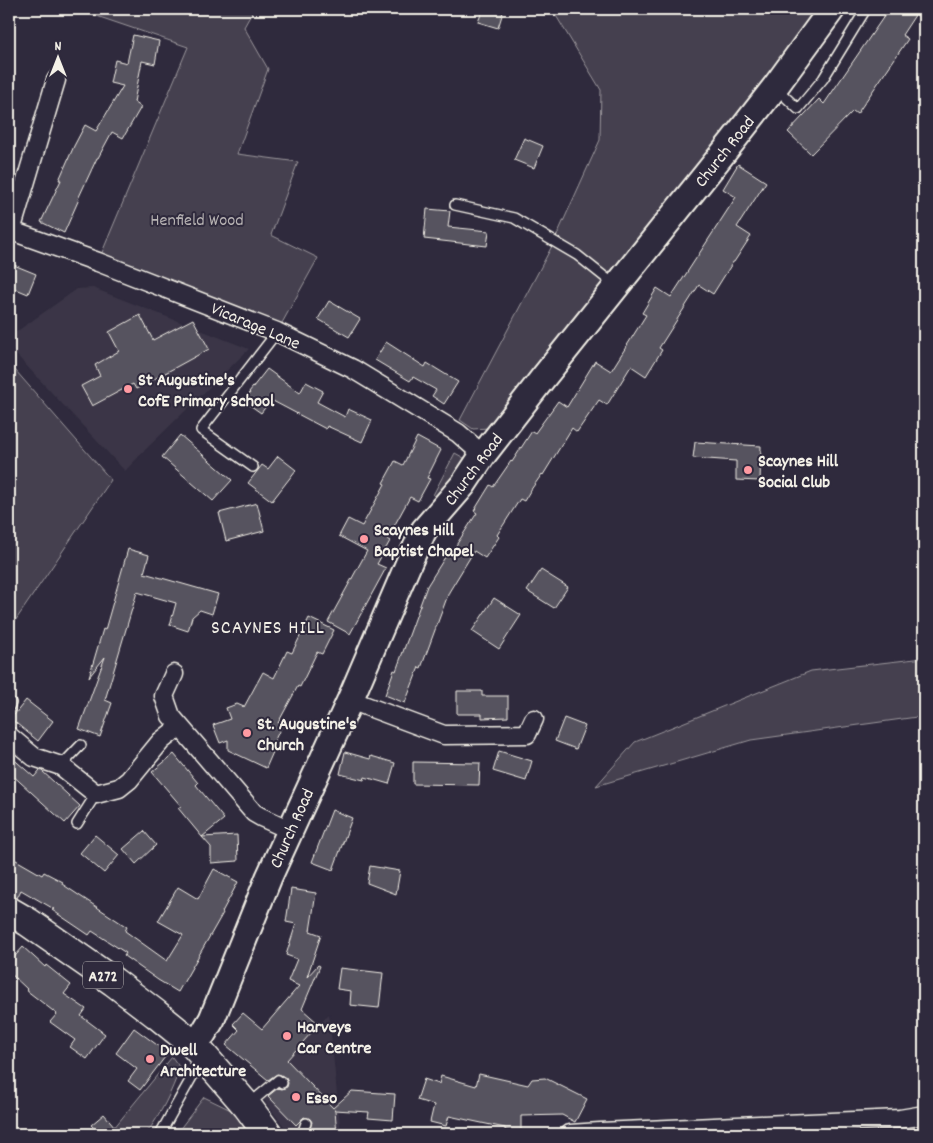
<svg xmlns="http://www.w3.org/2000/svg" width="933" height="1143" viewBox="0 0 933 1143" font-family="Dekko,sans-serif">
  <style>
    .built { fill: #3b3647 }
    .green { fill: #454050; stroke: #9c989c }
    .building { fill: #56525f; stroke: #f4f1e8 }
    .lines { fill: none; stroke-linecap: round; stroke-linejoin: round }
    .lane-casing { stroke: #f4f1e8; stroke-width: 12 }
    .street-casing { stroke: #f4f1e8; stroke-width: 21 }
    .secondary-casing { stroke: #f4f1e8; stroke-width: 29 }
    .highway-casing { stroke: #f4f1e8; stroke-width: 31 }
    .lane { stroke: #2f2a3d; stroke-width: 9 }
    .street { stroke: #2f2a3d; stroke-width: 18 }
    .secondary { stroke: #2f2a3d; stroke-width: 25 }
    .highway { stroke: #2f2a3d; stroke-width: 28 }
    .poi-dot { fill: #ff9aa2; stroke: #2f2a3d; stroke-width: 2 }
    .labels { text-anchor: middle; stroke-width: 4; stroke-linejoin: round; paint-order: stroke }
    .shield { fill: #2f2a3d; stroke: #b9b5b5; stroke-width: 1 }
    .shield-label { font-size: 16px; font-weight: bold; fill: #f4f1e8 }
    .street-label { font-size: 18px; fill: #f4f1e8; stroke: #2f2a3d }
    .park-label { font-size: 18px; fill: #b7b3b3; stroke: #2f2a3d }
    .poi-label { font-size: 18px; font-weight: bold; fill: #f4f1e8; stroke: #2f2a3d; text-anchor: start }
    .quarter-label { font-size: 20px; letter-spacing: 1px; fill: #f4f1e8; stroke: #2f2a3d }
  </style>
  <rect width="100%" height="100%" fill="#2f2a3d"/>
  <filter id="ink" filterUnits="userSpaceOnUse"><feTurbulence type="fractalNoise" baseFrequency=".02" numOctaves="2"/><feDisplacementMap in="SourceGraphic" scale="10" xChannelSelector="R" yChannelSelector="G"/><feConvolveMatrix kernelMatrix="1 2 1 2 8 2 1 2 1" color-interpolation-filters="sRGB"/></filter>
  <g filter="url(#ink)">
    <path class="built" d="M93 288 249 349 146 449 125 471 9 347V337L77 289Z
      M329 1014 341 1134H290L257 1091Z"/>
    <path class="green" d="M76 9H254L244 27 268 69 237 154 298 162 271 235 318 258 277 332 98 262 188 47Z
      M552 9H832L505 427 473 429 460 420 552 246 600 140 601 90Z
      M9 363 111 480 9 630Z
      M455 453 464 458 467 465 447 504 433 495Z
      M924 658V716L751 740 596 786 635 742 811 671Z
      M172 1057 180 1068C172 1091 161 1114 146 1134H109Z
      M204 1097 233 1111 248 1134H176Z"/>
    <path class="building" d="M483 9H504L498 28 478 22Z
      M889 9H919L902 35 908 39 857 114 853 111 811 154 788 132 819 99 824 104Z
      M133 35 159 41 155 64 142 61 134 102 141 107 123 138 112 132 98 158H97L78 199H79L64 233 41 222 61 180H59L74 146 85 125 96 131 123 86 110 83 115 60 127 63Z
      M524 138 543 146 534 168 514 160Z
      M738 164 766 182 737 227 751 236 734 262H733L713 294 699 285 659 348 662 350 646 376 631 366 607 405 599 400 577 432 572 428 543 475 542 474 530 491 524 501 520 499 497 535 499 537 485 558 474 551 449 592 421 668 419 667 405 703 385 695 394 670 396 671 427 586 447 554 449 556 477 513 474 511 490 485 493 487 511 461 512 462 532 431 535 433 558 401 567 407 595 361 611 371 646 315 642 313 657 288 671 297 736 197 723 189Z
      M427 209 450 211 448 227 489 231 487 246 424 239Z
      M9 263 36 274 28 294 9 286Z
      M329 301 360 319 349 337 318 319Z
      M140 315 153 340 193 319 209 349 136 389 133 384 92 406 81 386 100 376 95 365 119 351 109 332Z
      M386 342 425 367 427 363 458 382 444 404 432 396 436 390 413 377 410 381 375 360Z
      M267 369 300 393 306 382 323 391 317 402 345 417 348 409 372 420 362 442 327 426 326 429 271 400 261 413 244 401 250 393 249 392Z
      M180 435 232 480 213 501 162 457Z
      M417 437 441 450 427 478 430 479 418 501 410 497 387 539 390 541 377 564 386 568 350 634 328 622 367 551 339 536 348 519 362 526 385 484 383 483 395 461 403 465Z
      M695 442 761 446 760 481 736 480V461L693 458Z
      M278 456 296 470 272 501 248 483 262 465 268 469Z
      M257 503 264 531 226 541 219 513Z
      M128 549 149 555 144 573 218 594 212 614 200 610 192 617 188 631 170 625 176 603 137 592 105 700 112 703 100 737 79 729 105 657 89 677 103 629 105 630Z
      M541 570 568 587 554 608 527 591Z
      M494 598 521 615 499 649 472 631Z
      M309 618 334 630 322 654 317 652 300 687 298 686 278 723 282 725 270 750 273 752 266 768 228 750V740L220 743 213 725 230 719 226 708 237 704 244 707 263 672 274 678 287 651 292 653Z
      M457 691H482V696H508V717L482 718V714H457Z
      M26 700 53 721 38 741 11 719Z
      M564 718 585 726 576 749 555 741Z
      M499 751 532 761 526 781 493 771Z
      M345 752 370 759 371 756 395 763 389 784 365 777 364 780 340 774Z
      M174 754 198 783 196 785 224 819 202 837 178 808 181 806 152 772Z
      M9 755 34 777 40 770 42 771 80 806 65 823 9 772Z
      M413 762 480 763 479 785 413 784Z
      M332 810 352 818 333 870 312 862Z
      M144 831 156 845 136 864 123 849Z
      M95 835 119 855 104 873 80 853Z
      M237 835 238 861 211 863V847L202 837Z
      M9 856 42 875 44 872 63 882 62 884 77 894 127 927 125 931 167 961 183 935 158 921 178 887 198 899 214 869 238 882 222 912 223 913 178 992 158 980 124 956 126 953 92 931 89 935 52 910 54 909 21 890 17 898 9 895Z
      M370 866 400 871 396 894 367 883Z
      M291 889 316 893 310 931 321 935 307 977 318 965 320 966 302 1009 319 1024 287 1060 333 1108 352 1091 395 1094 393 1120 368 1118 369 1112 334 1110 335 1111 337 1134H311L309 1132 312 1122 310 1119 304 1117 296 1125 268 1096 278 1088 282 1089 287 1087 288 1083 286 1078 281 1075 277 1074 268 1080 226 1045 239 1030 233 1024 243 1013 262 1029 299 986 288 981 297 959 286 955 296 924 286 922Z
      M23 947 45 967 46 965 71 985 64 994 86 1009 81 1016 105 1034 87 1059 70 1047 75 1040 50 1022 57 1014 26 990 27 989 9 972V963Z
      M340 968 383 973 379 1008 350 1005 351 991 337 989Z
      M134 1028 168 1053 140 1090 128 1081 137 1069 116 1053Z
      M479 1074 528 1085 532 1079 545 1078 587 1099 575 1122 562 1115 521 1116V1132L505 1130V1128L449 1116 446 1126 430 1122 434 1105 417 1100 424 1079 439 1084 441 1076 476 1086Z
      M104 1114 115 1127 107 1134H100L91 1125Z"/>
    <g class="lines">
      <g class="lane-casing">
        <path id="lane" d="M777 89 798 109 823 79 866 9
          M455 205 514 218 577 255 616 286
          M253 467 201 430 277 332
          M9 707 11 703
          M61 766 81 745
          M77 824 96 794
          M249 1104 278 1080 282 1083
          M160 1134 192 1077 205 1061
          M302 1134 306 1123"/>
      </g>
      <g class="street-casing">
        <path id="street" d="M9 230 98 262 277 332 353 369 458 433 483 455
          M11 231 56 80
          M174 674 164 696 171 716 254 813 261 817 290 830
          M350 700 444 735 527 734 534 719
          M9 736 34 757 61 766 96 794 119 788 129 780 161 741 179 727
          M570 1134 600 1132 900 1119 924 1115"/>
      </g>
      <g class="secondary-casing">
        <path id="secondary" d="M193 1044 203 1034 212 1019 269 877 350 700 410 560 424 530 463 485 483 455 543 378 732 142 775 87 832 9"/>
      </g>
      <g class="highway-casing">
        <path id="highway" d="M9 911 28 922 114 982 156 1014 193 1044 247 1106 268 1134"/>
      </g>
      <use href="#lane" class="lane"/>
      <use href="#street" class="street"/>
      <use href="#secondary" class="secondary"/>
      <use href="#highway" class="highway"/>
    </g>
  </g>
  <g class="poi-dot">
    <circle cx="128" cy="389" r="5"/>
    <circle cx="748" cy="470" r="5"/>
    <circle cx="364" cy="539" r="5"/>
    <circle cx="247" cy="733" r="5"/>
    <circle cx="287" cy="1036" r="5"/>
    <circle cx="150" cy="1059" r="5"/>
    <circle cx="296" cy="1097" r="5"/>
  </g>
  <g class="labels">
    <rect class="shield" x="83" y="961.5" width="40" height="27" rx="4"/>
    <g class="shield-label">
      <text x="103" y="981">A272</text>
    </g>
    <g class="street-label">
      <text transform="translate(724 151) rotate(-52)" y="6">Church Road</text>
      <text transform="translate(256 325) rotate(23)" y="6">Vicarage Lane</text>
      <text transform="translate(473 469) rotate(-53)" y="6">Church Road</text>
      <text transform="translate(291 828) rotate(-66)" y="6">Church Road</text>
    </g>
    <g class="park-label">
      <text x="197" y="225">Henfield Wood</text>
    </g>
    <g class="poi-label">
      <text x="138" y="385">St Augustine's<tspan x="138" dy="21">CofE Primary School</tspan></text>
      <text x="758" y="466">Scaynes Hill<tspan x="758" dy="21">Social Club</tspan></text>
      <text x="374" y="535">Scaynes Hill<tspan x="374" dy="21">Baptist Chapel</tspan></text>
      <text x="257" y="729">St. Augustine's<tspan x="257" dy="21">Church</tspan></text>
      <text x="297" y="1032">Harveys<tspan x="297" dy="21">Car Centre</tspan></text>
      <text x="160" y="1055">Dwell<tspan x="160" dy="21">Architecture</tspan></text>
      <text x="306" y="1103">Esso</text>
    </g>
    <g class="quarter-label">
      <text x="268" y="633">SCAYNES HILL</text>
    </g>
  </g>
  <rect width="933" height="1143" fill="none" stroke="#2f2a3d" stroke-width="30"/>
  <rect x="15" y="15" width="903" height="1113" fill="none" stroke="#f4f1e8" stroke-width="2" filter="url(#ink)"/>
  <g transform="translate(58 58)" stroke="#2f2a3d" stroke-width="4" paint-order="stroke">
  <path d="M0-4L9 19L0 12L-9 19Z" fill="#f4f1e8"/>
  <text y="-8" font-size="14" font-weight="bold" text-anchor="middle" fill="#f4f1e8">N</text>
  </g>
</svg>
